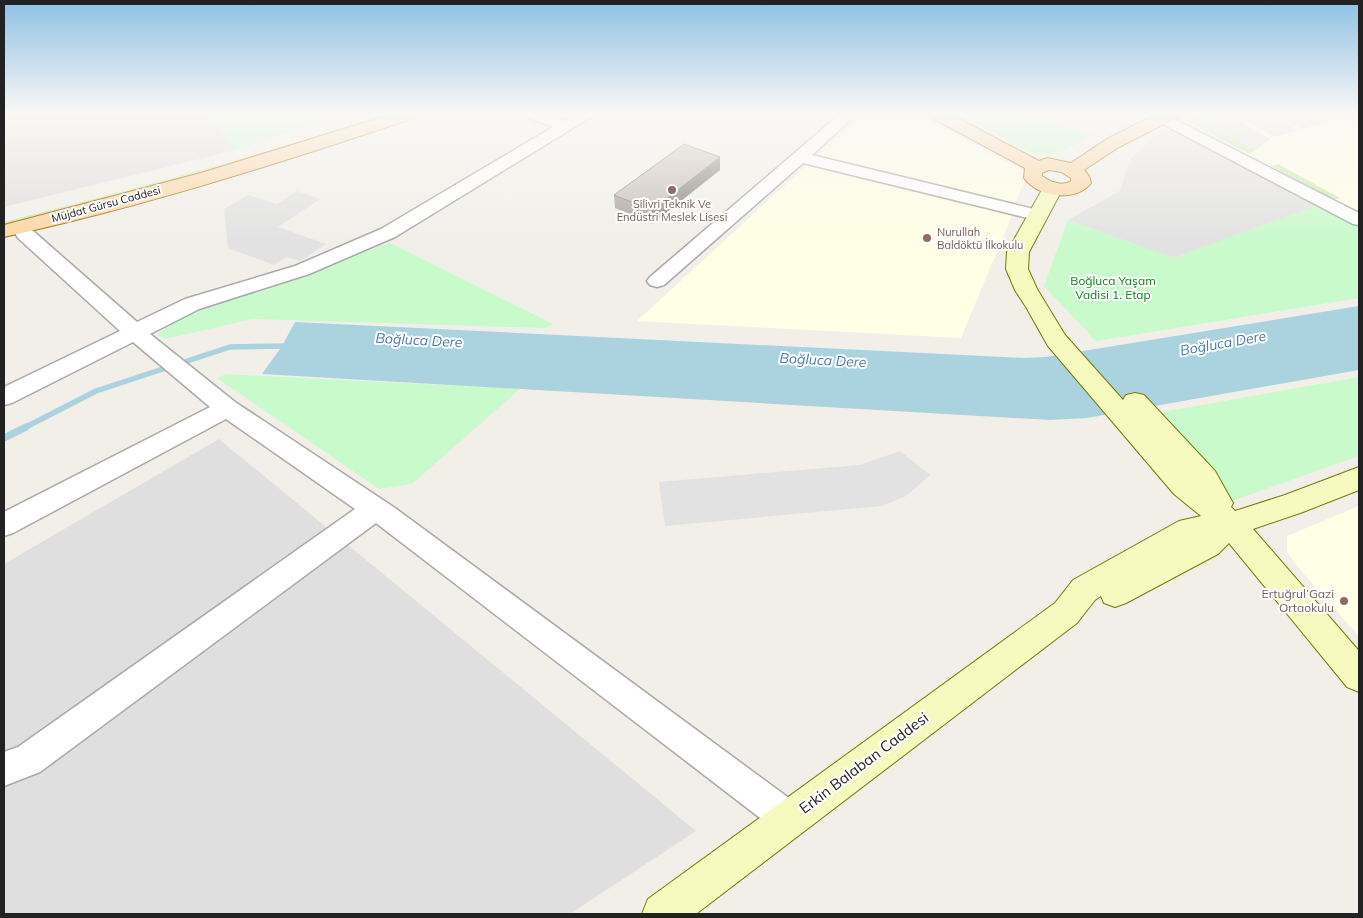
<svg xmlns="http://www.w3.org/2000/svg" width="1363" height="918" viewBox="0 0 1363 918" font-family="Mulish,sans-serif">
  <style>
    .residential { fill: #e0dfdf }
    .education { fill: #ffffe5 }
    .grass { fill: #cdebb0 }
    .park { fill: #c8facc }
    .parking { fill: #e2e2e2 }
    .water { fill: #aad3df }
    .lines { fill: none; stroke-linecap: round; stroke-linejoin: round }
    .stream-far1 { stroke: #aad3df; stroke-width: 5.5 }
    .stream { stroke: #aad3df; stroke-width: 7 }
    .street-casing { stroke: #a9a9a9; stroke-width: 3 }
    .secondary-casing { stroke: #707d05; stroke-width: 2 }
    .primary-casing { stroke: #a06b00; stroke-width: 2 }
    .street { fill: #fff; fill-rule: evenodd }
    .secondary { fill: #f7fabf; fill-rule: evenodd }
    .primary { fill: #fcd6a4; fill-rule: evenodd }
    .wall { fill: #aba49e }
    .shaded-wall { fill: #8b8681 }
    .building { fill: #c7bfb8; stroke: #8b8681 }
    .education-dot { fill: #8d6e63; stroke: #fff; stroke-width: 2 }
    .labels { text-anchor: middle; stroke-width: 4; stroke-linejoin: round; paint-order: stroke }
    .far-street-label { font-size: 11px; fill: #222; stroke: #fff }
    .far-education-label { font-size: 11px; fill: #785e54; stroke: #fff }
    .park-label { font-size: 12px; fill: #0c8416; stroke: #fff }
    .education-label { font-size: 12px; fill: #785e54; stroke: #fff; text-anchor: end }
    .water-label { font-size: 14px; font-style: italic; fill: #4a7aab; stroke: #fff }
    .near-street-label { font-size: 15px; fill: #222; stroke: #fff }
  </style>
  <rect width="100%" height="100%" fill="#f2efe9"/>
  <path class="residential" d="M4 114H209L236 150 4 207Z
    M219 439 696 831 570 914H4V564Z"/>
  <path class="education" d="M865 114H916L1019 168 1024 172 1026 178 1014 205 820 158 818 156Z
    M1196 114H1359V215L1185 120Z
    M809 163 1013 213 961 338 637 321Z
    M1359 506V636L1297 566 1287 552V536Z"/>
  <path class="grass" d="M378 116 381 118C256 156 131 195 4 226V222C129 190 255 158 378 116Z
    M1193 116 1256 150 1249 154 1185 120Z
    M1278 164 1340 198 1332 200 1271 166Z"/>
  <path class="park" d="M209 114H305L312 125 236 150Z
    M955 114H1019L1094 135C1076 144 1053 161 1032 153Z
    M1319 205 1359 226V298L1096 341 1044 286 1068 220 1173 258Z
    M390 243 553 324 546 328 252 319 165 339 157 335 186 311Z
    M226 374 520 389 412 484 379 489 217 378Z
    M1359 377V456L1232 501 1162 412Z"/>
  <path class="parking" d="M1213 114H1225L1270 139 1256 150 1201 120Z
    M1234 114H1267L1298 130 1275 137Z
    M1274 114H1309L1325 122 1303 129Z
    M1176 130 1319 205 1173 258 1068 220 1120 191 1130 159 1159 132Z
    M297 191 320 199 278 227 326 244 300 261 286 257 274 265 228 248 224 209 248 195 277 204Z
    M900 451 930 475 906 496 882 506 665 526 659 482 860 465Z"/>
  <path class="water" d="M1359 306V370L1087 418 1050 420 262 374 282 346 295 322 1024 358 1046 357Z"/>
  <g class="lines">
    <path class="stream-far1" d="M24 428 96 391 230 347 289 346"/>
    <path class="stream" d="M4 438 26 427"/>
    <g class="street-casing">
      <path id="street" d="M524 114H546L564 121 575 114H594L591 117 395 237 309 274 199 309 150 334 235 402 395 508 801 807 807 819 801 831 789 837 777 831 376 523 40 772 4 786V752L18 747 355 509 226 419 13 533 4 536V512L210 407 133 342 12 403 4 405V387L120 331 18 238 11 227 13 223C23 221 26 223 32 230L137 322 185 299 295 266 381 229 553 127 527 117Z
        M840 114H857L812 155 1042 211 1045 215 1042 219 1036 220 803 163 664 285 657 287 650 285 647 281 650 277Z
        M1164 114 1359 213V225L1353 224 1157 121 1154 118 1157 115Z"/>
    </g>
    <g class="secondary-casing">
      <path id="secondary" d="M1053 182 1060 184 1063 188 1029 252 1028 269 1037 289 1065 335 1123 400 1126 395 1135 393 1144 395 1215 471 1233 503 1231 507 1235 511 1285 495 1359 467V490L1303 512 1253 529 1359 651V692L1347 687 1229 543 1218 554 1126 603 1115 607 1104 603 1101 596 1095 600 1077 623 696 914H642L648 899 1055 603 1073 580 1179 521 1201 516 1174 494 1048 346 1026 307 1015 290 1006 269 1007 252 1043 188 1046 184Z"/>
    </g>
    <g class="primary-casing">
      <path id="primary" d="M392 114H416L414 118C280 163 142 207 4 237V225L201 173Z
        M930 114H950L1039 161 1047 158 1071 163 1107 139 1157 114H1178L1176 118 1119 147 1084 170 1089 176 1091 183C1076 203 1037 197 1024 178L1025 168 932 118ZM1049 170 1061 172 1071 178V181C1061 187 1051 182 1042 176V173Z"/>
    </g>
    <use href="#street" class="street"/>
    <use href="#secondary" class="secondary"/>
    <use href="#primary" class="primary"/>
  </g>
  <path class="wall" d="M720 170 653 223 615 208 614 195Z"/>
  <path class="shaded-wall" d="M720 157V170L653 223 652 210Z"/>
  <path class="building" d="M684 144 720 157 652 210 614 195Z"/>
  <linearGradient id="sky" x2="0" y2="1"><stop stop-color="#8fc0e4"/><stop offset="0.47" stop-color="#f9f8f5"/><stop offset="1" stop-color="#f9f8f5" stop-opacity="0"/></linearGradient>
  <rect width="1363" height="242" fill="url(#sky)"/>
  <g class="education-dot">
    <circle cx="672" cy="190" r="5"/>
    <circle cx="927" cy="238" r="5"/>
    <circle cx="1344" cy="601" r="5"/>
  </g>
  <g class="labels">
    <g class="far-street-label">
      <text transform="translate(106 204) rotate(-15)" y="4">Müjdat Gürsu Caddesi</text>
    </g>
    <g class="far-education-label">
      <text x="672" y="208">Silivri Teknik Ve<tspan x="672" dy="13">Endüstri Meslek Lisesi</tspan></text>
      <text x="937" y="236" text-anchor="start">Nurullah<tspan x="937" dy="13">Baldöktü İlkokulu</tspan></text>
    </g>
    <g class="park-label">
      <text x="1113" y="285">Boğluca Yaşam<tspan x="1113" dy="14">Vadisi 1. Etap</tspan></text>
    </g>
    <g class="education-label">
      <text x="1334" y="598">Ertuğrul Gazi<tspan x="1334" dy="14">Ortaokulu</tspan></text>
    </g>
    <g class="water-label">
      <text transform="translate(419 340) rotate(3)" y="5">Boğluca Dere</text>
      <text transform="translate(1223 343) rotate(-10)" y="5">Boğluca Dere</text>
      <text transform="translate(823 360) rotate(3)" y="5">Boğluca Dere</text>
    </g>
    <g class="near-street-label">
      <text transform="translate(864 763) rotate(-37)" y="5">Erkin Balaban Caddesi</text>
    </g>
  </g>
  <rect width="1363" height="918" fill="none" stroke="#222222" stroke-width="10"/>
</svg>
